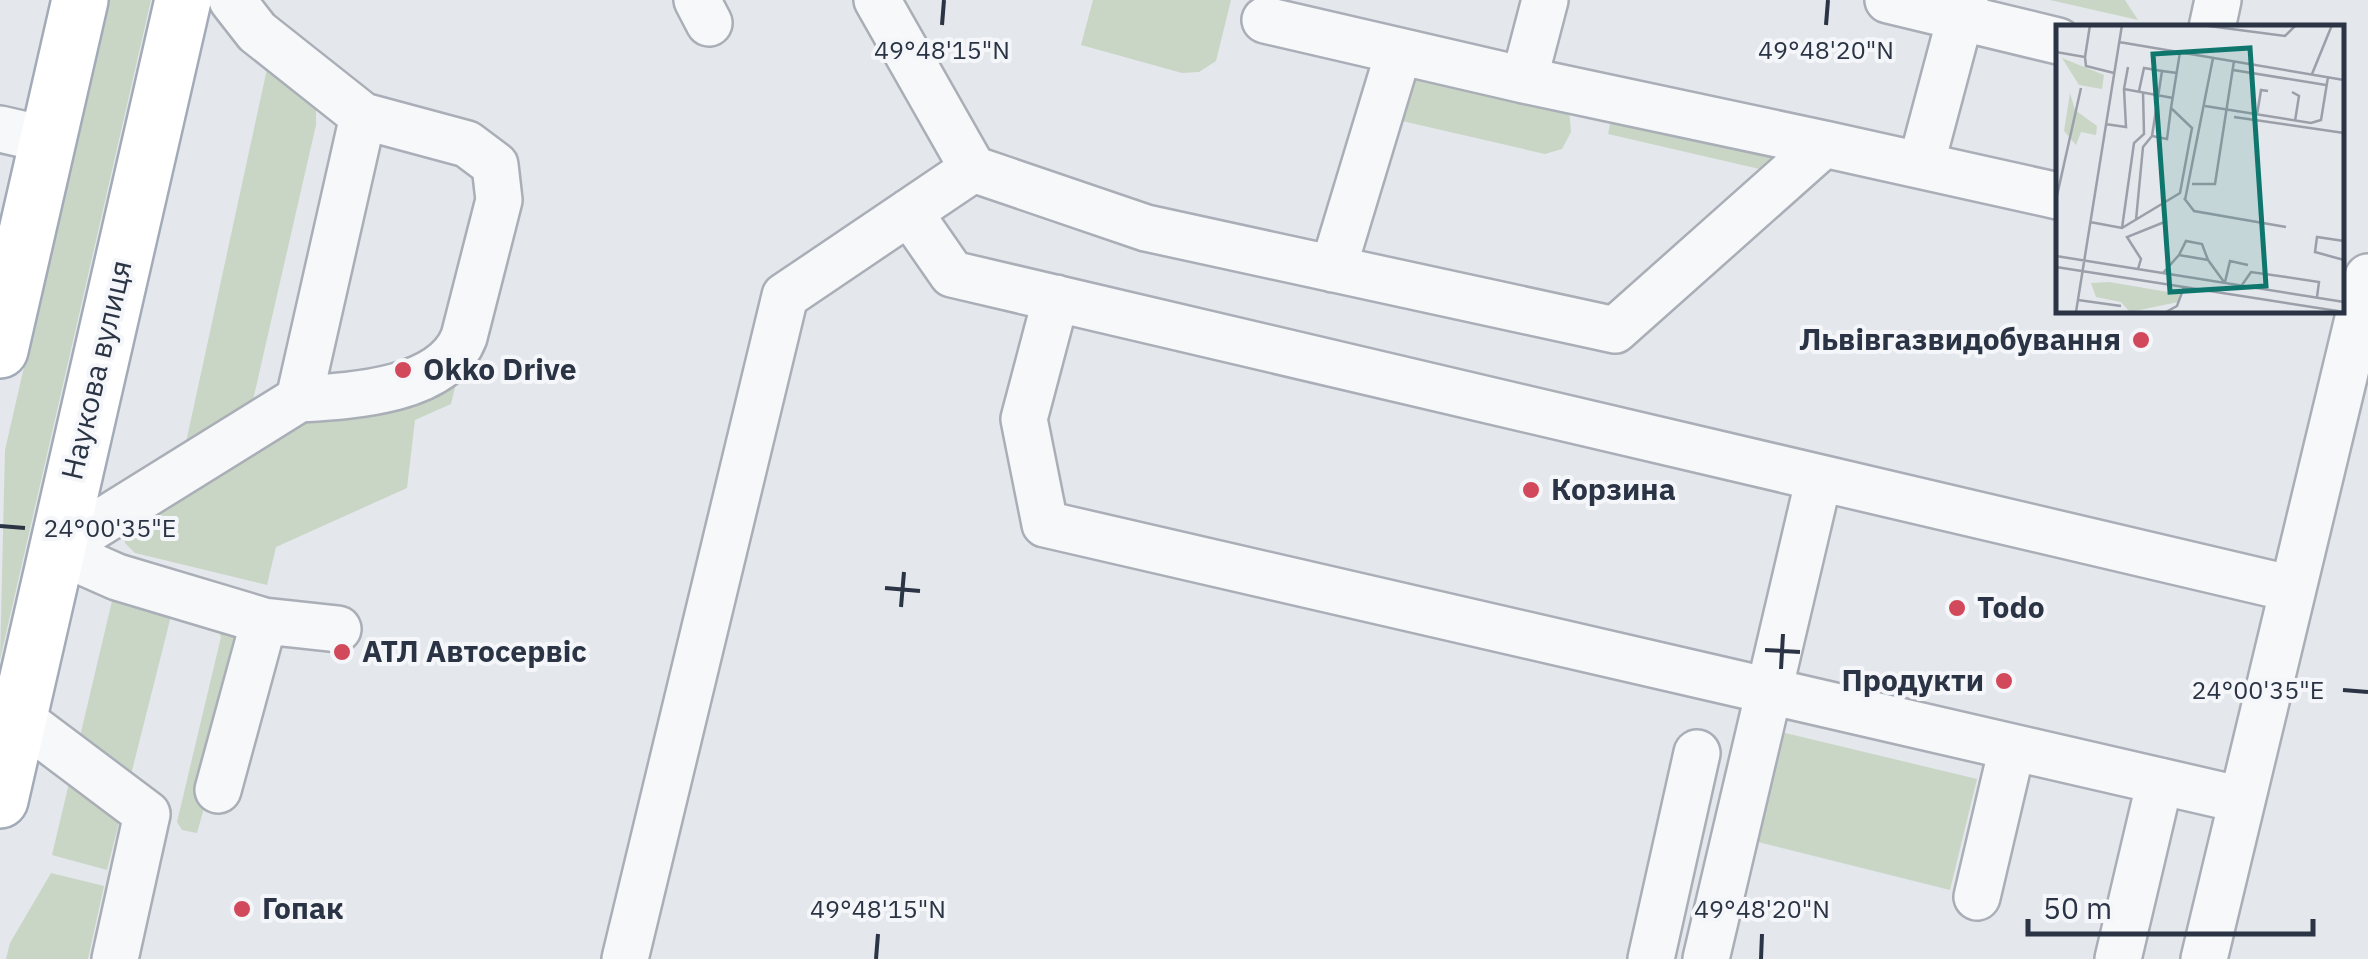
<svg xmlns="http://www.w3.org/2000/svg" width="2368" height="959" viewBox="0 0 2368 959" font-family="'IBM Plex Sans',sans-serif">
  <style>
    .green { fill: #c9d6c5 }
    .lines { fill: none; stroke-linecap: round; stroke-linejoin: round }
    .minor-casing { stroke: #a9aeb7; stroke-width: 50 }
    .major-casing { stroke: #a3abb8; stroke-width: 60 }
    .minor { stroke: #f7f8fa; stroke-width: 45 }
    .major { stroke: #fff; stroke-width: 55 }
    .ticks { fill: none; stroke: #2b3445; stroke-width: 4 }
    .poi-dot { fill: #d1495b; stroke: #f4f6f9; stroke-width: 4 }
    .labels { text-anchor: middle; stroke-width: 8; stroke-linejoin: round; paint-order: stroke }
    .poi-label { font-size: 30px; font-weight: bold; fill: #2b3445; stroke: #f4f6f9; text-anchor: start }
    .street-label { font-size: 30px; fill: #2b3445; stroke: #f4f6f9 }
    .inset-road { fill: none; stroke: #9a9fa9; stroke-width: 2.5 }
    .view { fill: #0f766e; fill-opacity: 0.15; stroke: #0f766e; stroke-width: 5 }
    .inset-edge { fill: none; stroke: #2b3445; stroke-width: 5 }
    .ticks-label { font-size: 25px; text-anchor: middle; fill: #2b3445; stroke: #f4f6f9; stroke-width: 8; stroke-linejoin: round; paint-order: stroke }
  </style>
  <rect width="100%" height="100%" fill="#e4e7ec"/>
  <path class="green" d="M108 0H151L0 660 5 450Z
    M1093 0H1231L1216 61 1199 72 1182 73 1081 45Z
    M2050 0H2125L2138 20Z
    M270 55 316 99V125L253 400 247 409 185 447Z
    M1415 73 1569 108 1571 132 1562 149 1545 154 1402 121Z
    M1614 105 1797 148 1790 176 1608 134Z
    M461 363 451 404 415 420 407 488 276 547 267 585 135 553 125 543 123 528 301 419 340 421Z
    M128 591 174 604 107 870 52 855 112 601Z
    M210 611 251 642 197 833 182 830 177 822 221 637Z
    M1777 731 1977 779 1950 890 1750 840Z
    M51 873 104 886 88 959H6L10 943Z"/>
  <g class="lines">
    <g class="minor-casing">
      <path id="minor" d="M697 0 709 23
        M877 0 973 169 1146 228 1615 330 1824 144 2058 196
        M1545 0 1524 80 1824 144
        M1888 0 2058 41
        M1265 20 1524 80
        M2212 28 2218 0
        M0 129 48 140
        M1921 165 1965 0
        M909 212 952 274 2293 589
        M1333 269 1399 51
        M1056 298 1024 419 1045 524 2242 800
        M299 399C349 396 443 392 464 337L499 200 495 165 467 144 363 116
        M56 550 299 399 363 116 257 32 232 0
        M56 550 117 577 264 621 218 790
        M264 621 338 629
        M18 717 147 814 115 959
        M1977 897 2012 748
        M625 959 785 296 973 169
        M1651 959 1697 753
        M1706 959 1819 478
        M2118 959 2160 781
        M2204 959 2368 277"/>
    </g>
    <g class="major-casing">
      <path id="major" d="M0 350 80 0
        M0 800 183 0"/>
    </g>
    <use href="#minor" class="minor"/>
    <use href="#major" class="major"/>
  </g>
  <path class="ticks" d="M942 25 944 0M1826 25 1828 0M0 526 25 528M885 588 920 591M901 607 904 572M1765 650 1800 652M1781 669 1783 634M2343 690 2368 692M876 959 878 934M1761 959 1762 934"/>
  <g class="poi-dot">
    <circle cx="2141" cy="340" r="10"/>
    <circle cx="403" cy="370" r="10"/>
    <circle cx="1531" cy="490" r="10"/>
    <circle cx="1957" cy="608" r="10"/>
    <circle cx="342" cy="652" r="10"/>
    <circle cx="2004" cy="681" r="10"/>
    <circle cx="242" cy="909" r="10"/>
  </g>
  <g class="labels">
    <g class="poi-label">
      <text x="2121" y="350" text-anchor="end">Львівгазвидобування</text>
      <text x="423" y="380">Okko Drive</text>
      <text x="1551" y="500">Корзина</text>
      <text x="1977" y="618">Todo</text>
      <text x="362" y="662">АТЛ Автосервіс</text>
      <text x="1984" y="691" text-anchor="end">Продукти</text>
      <text x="262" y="919">Гопак</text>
    </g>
    <g class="street-label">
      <text transform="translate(97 370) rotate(-77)" y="10">Наукова вулиця</text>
    </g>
  </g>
  <g transform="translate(2056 25)">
    <rect width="288" height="288" fill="#e4e7ec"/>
    <path d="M6 33 48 50 46 64 23 60ZM14 68 19 85 41 101 40 110 25 107 20 120 8 106ZM53 257 124 269 122 277 74 287 65 277 40 272 35 258Z" fill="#c9d6c5"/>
    <path class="inset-road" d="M145 0 229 11 240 0M63 17 288 55M0 27 29 32 30 41 58 48M29 32 34 0M72 42 68 64 117 73M177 45 270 60M256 49 276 0M83 66 88 43 106 46M236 67 243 71 239 96M149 81 255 98 265 95 272 52M115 83 111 114 96 111 106 46 121 48M201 90 205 65 212 66M178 92 288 108M49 99 70 102 68 64M136 159H159L178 36M128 173 138 186 230 202M0 175 25 63M129 175 157 33M80 195 87 122 96 111M34 197 66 203 124 168 136 103 115 83 124 27M66 203 78 118 88 109 87 67M288 216 261 212 259 227 288 235M123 230 130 216 146 219 152 235M0 231 288 277M0 242 288 287M82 244 85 234 71 212 111 196M107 248 123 230 152 235 168 257M169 257 174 236 192 240M186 260 195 247 223 251 263 257 261 272M22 275 65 281M20 287 66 0M110 287 121 281 128 262"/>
    <path class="view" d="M194 23 210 261 114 267 97 29Z"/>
    <rect width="288" height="288" class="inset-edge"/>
  </g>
  <g class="ticks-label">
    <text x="942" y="59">49°48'15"N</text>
    <text x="1826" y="59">49°48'20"N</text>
    <text x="110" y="537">24°00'35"E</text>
    <text x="2258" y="699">24°00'35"E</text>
    <text x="878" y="918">49°48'15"N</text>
    <text x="1762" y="918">49°48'20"N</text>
  </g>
  <path d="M2028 919v15h285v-15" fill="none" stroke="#2b3445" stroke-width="5"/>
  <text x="2043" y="919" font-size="30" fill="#2b3445" stroke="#f4f6f9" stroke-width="8" paint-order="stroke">50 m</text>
</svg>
